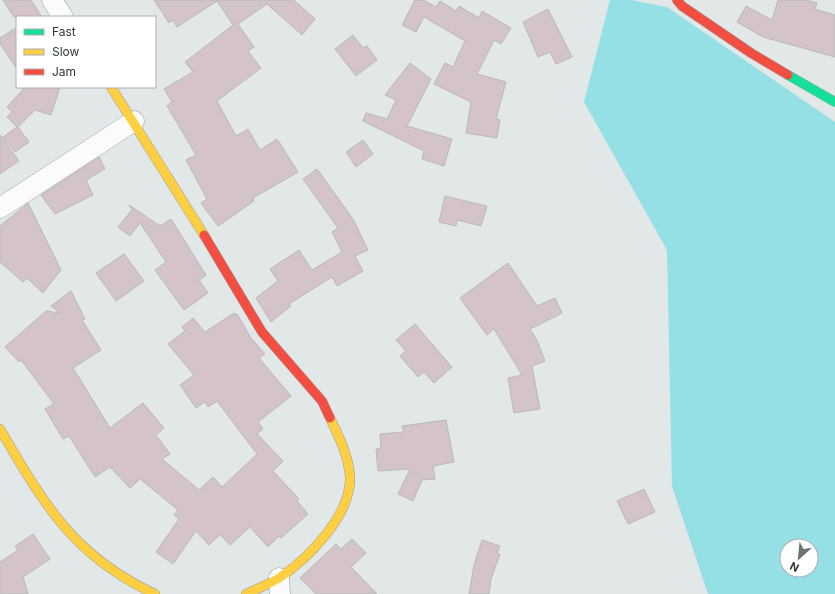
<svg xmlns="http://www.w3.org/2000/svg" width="835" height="594" viewBox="0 0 835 594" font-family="Inter,sans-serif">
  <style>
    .green { fill: #94e0e5; fill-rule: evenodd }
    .building { fill: #d4c4ca; stroke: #b8b9b9 }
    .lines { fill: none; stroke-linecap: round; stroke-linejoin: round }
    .street-casing { stroke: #999d9d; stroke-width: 21 }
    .fast-casing { stroke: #999d9d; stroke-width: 10 }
    .slow-casing { stroke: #999d9d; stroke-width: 10 }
    .jam-casing { stroke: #999d9d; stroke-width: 10 }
    .street { stroke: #fbfbfc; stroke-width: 20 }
    .fast { stroke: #16e098; stroke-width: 9 }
    .slow { stroke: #ffcf43; stroke-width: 9 }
    .jam { stroke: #f24e42; stroke-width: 9 }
  </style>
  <rect width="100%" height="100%" fill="#e2e7e8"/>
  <path class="green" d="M610 0H631L667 7 835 122V594H708L672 486 667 250 584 102ZM787 546H811V570H787Z"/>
  <path class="building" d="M3 0H31L42 17H14Z
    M154 0H294L315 19 302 35 267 4 238 24 254 47 248 51 261 68 217 101 236 136 248 129 260 150 277 139 298 172 253 198 254 201 218 226 201 203 207 199 186 160 196 155 167 106 172 102 164 89 193 72 185 62 233 25 217 1 177 27 173 20 169 23Z
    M415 0H423L436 7 440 1 456 11 459 6 479 18 482 11 511 28 501 44 494 40 477 74 506 82 496 119 500 120 497 138 466 133 471 102 434 84 445 63 453 67 465 41 424 17 416 32 402 25Z
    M778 0H806L817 3 815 9 835 15V57L763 37 737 22 746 6 772 20Z
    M548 9 572 57 556 64 550 52 538 57 523 22Z
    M17 27V69L0 44V38Z
    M353 35 363 48 367 46 377 60 356 76 335 49Z
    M410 63 431 79 407 126 452 139 444 166 422 159 424 151 363 121 366 113 387 119 396 100 385 95Z
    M25 87H60L51 115 35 110 18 127 29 142 15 152 3 137 17 127 7 117 12 112 7 107Z
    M0 135 19 161 0 174Z
    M363 140 373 154 356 167 346 152Z
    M99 157 105 169 86 180 93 195 55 214 41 195Z
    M317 169 353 219 368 250 355 256 363 271 337 286 332 277 289 304 291 306 271 322 256 298 278 281 270 269 299 250 312 270 342 252 332 232 338 228 303 179Z
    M445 196 487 206 481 226 457 220 456 226 439 222Z
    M28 203 61 270 43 293 27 278 23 282 0 262V226Z
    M129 205 160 226 171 219 206 275 199 280 208 293 184 310 155 270 166 262 140 223 130 236 118 227 132 210Z
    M124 254 144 281 116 301 96 273Z
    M508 263 537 306 555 298 562 313 530 329 537 340 545 361 532 366 540 409 514 413 508 378 522 375 494 329 487 335 460 298Z
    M71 291 85 319 82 320 101 350 73 368 110 428 143 403 164 428 156 435 170 454 162 459 199 490 213 477 222 487 257 454 217 401 208 407 205 402 196 408 180 385 194 375 168 344 185 331 182 327 193 318 205 332 234 313 235 315 237 314 251 338 265 354 259 358 291 396 258 422 263 429 257 434 283 461 273 471 299 499 297 501 308 514 281 538 279 536 268 547 250 527 230 545 220 535 209 545 196 531 173 564 156 552 179 519 174 515 178 510 140 479 130 488 110 467 95 477 69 436 63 439 45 409 54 404 21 360 19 362 5 347 46 311 60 313 51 306Z
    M415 324 452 367 434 383 424 372 418 377 400 356 406 351 396 340Z
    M446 420 454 462 433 466 435 479 422 480 413 501 398 494 410 469 378 471 376 449 381 448 380 434 404 432 402 426Z
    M644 489 655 512 628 524 617 501Z
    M33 534 50 559 23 577 28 594H0V562L18 550 15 546Z
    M352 539 366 553 351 567 377 594H316L300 578 336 544 341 549Z
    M482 540 500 546 497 553 500 554 491 579 489 594H469L474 565Z"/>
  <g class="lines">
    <g class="street-casing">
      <path id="street" d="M52 0 63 17
        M0 208 134 121
        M279 578 280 594"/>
    </g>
    <g class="fast-casing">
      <path id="fast" d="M788 75 835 102"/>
    </g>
    <g class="slow-casing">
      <path id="slow" d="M111 87 204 235
        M0 429C44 504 73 556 155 594
        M246 594C257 589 269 584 279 578 308 559 351 515 350 478 349 456 339 437 330 418"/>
    </g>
    <g class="jam-casing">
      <path id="jam" d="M677 0 682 6 751 53 788 75
        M204 235 262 332 322 401 330 418"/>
    </g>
    <use href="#street" class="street"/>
    <use href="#fast" class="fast"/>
    <use href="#slow" class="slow"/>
    <use href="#jam" class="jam"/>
  </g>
  <rect x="16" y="16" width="140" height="72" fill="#ffffff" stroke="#adaeae"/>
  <rect x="24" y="29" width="20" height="6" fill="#16e098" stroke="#adaeae"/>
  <text x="52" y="36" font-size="12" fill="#313535">Fast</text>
  <rect x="24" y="49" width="20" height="6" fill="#ffcf43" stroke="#adaeae"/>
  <text x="52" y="56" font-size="12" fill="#313535">Slow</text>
  <rect x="24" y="69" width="20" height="6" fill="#f24e42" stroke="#adaeae"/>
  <text x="52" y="76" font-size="12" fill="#313535">Jam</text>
  <g transform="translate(799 558) rotate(207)"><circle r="19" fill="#ffffff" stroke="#adaeae"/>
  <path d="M0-3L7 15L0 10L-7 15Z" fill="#6f7374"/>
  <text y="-6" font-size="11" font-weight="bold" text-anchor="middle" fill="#313535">N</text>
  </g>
</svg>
